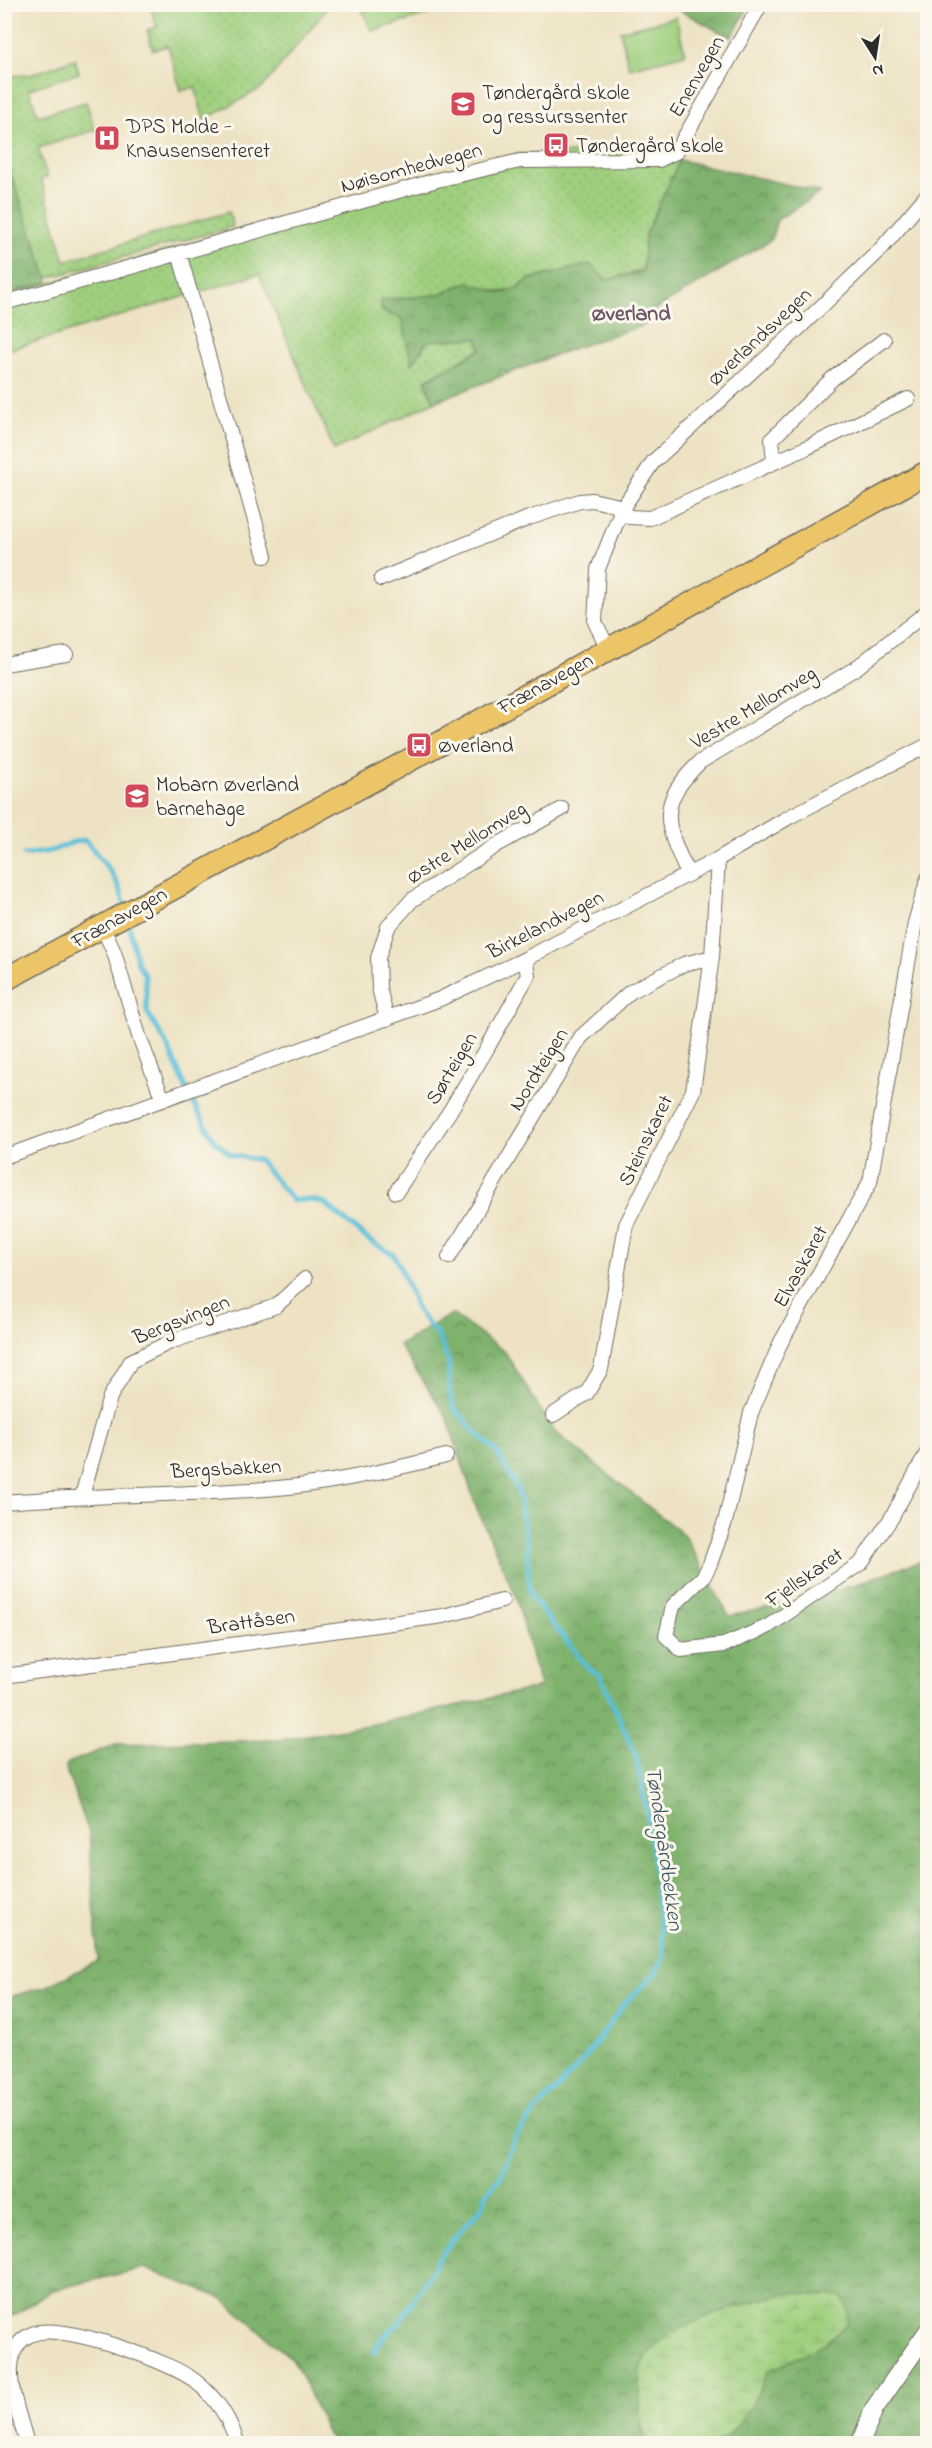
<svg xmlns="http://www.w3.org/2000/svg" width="932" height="2448" viewBox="0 0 932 2448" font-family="'Indie Flower',sans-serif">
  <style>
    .grass { fill: url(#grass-dots); stroke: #657d54; stroke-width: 1.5 }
    .forest { fill: url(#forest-crowns); stroke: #556e4c; stroke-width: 1.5 }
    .wetland { fill: url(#wetland-marsh); stroke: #657d54; stroke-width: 1.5 }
    .pitch { fill: #9fcf7e; stroke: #657d54; stroke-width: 1.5 }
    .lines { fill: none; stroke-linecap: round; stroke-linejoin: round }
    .stream { stroke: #5abfd8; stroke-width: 5 }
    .minor-casing { stroke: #6f6b60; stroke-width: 16 }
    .tertiary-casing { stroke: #6f6b60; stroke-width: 20 }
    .primary-casing { stroke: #6f6b60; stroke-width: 25 }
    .minor { stroke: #fff; stroke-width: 14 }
    .tertiary { stroke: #fff; stroke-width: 18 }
    .primary { stroke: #edc569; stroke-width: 22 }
    .labels { text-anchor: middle; stroke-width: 6; stroke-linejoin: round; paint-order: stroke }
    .street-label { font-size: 21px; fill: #2b2b2b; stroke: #fbf7ec }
    .poi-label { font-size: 21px; fill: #2b2b2b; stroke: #fbf7ec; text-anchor: start }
    .neighbourhood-label { font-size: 22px; font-weight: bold; fill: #6b5465; stroke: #fbf7ec }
    .water-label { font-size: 22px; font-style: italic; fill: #39575f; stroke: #fbf7ec }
  </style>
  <defs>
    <pattern id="grass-dots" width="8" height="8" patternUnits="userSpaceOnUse" patternTransform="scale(1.5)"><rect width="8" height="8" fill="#9fcf7e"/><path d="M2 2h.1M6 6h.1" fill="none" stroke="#89b26d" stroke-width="1.8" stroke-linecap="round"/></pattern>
    <pattern id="forest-crowns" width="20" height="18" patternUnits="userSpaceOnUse" patternTransform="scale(1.5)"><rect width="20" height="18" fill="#7fb26d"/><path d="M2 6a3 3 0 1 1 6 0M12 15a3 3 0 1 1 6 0" fill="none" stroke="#68915a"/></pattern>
    <pattern id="wetland-marsh" width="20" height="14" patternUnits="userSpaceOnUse" patternTransform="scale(1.5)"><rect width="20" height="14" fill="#9fcf7e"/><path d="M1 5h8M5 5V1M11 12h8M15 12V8" fill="none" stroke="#89b26d"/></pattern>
  </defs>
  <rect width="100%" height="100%" fill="#fbf7ec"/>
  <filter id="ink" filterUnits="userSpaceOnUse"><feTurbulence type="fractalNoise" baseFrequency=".0167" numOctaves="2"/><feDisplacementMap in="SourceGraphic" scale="12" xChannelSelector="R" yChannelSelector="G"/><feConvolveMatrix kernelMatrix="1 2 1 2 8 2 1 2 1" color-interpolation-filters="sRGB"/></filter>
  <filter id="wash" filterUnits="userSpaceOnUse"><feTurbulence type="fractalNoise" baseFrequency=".008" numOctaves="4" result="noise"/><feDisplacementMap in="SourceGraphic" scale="24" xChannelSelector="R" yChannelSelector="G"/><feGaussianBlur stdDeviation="1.35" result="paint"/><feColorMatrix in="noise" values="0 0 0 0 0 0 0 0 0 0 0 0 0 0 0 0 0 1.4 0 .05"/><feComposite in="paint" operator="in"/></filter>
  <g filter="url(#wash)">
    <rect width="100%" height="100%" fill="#ede2c3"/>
    <path class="grass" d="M150 5V4L330 5 262 88 204 120 195 87 181 91 168 46 153 50 147 30 157 27Z
      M359 5H424L434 13 372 31Z
      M75 59 79 73 29 89 38 116 86 102 95 130 38 148 47 177 41 179 65 261 229 212 233 227 47 278 5 156 4 76 30 75Z
      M666 152 680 160 645 235 643 270 607 280 529 279C507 299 494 291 468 282L437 295 381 300 382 311 402 319 413 363 427 341 477 338 481 349 425 380 434 402 334 450 259 274 5 351V295L235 232 436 173 519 154Z"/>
    <path class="forest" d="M681 5 682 4 750 5 731 38 679 10Z
      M4 156 49 282 5 295H4Z
      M680 160 821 192 777 220 771 240 656 309 650 323 574 348 434 402 425 381 481 349 477 338 427 341 412 364 402 319 382 311 381 300 437 295 468 282 501 293 518 289 529 279 590 264 607 280 643 271 645 235Z
      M452 1314 505 1352 554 1431 684 1535 729 1616 818 1597 927 1559V2443H715C741 2423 755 2403 767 2372L794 2358 740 2305 717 2315 640 2425 649 2444 332 2443 294 2361 222 2298 144 2268 53 2290 5 2321V1998L45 1987 98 1961 89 1832 67 1773 66 1766 68 1763 116 1744 278 1740 374 1724 540 1687 515 1594 477 1509 447 1417 399 1345Z"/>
    <path class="wetland" d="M788 2293 840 2296C845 2303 849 2308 848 2317 844 2340 787 2361 767 2372 759 2393 738 2435 715 2443 707 2446 661 2444 649 2443 639 2425 640 2415 640 2395 640 2386 638 2375 641 2367 652 2326 751 2302 788 2293Z"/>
    <path class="pitch" d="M676 17 685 54 629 68 620 31Z"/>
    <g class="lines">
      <path class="stream" d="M24 855 51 851 74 842 85 840C105 865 119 876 125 908
        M128 920 137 962 145 976 147 1012 166 1043 191 1099 214 1140 231 1155 259 1160 292 1200H313L324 1203 370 1241 393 1254 398 1262 418 1312 438 1336 449 1363V1391L454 1408 476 1433 497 1452 518 1490 527 1545 529 1584 532 1598 589 1669 600 1675 636 1756 650 1828 664 1957 654 1975 624 2004 581 2063 535 2112 515 2138 501 2176 487 2193 480 2210 465 2225 436 2261 432 2271 399 2323 381 2339 374 2352"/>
    </g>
  </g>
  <g filter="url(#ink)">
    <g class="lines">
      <g class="minor-casing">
        <path id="minor" d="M179 253 265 556
          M4 303 437 180 520 161 659 160 676 152 761 4
          M774 462 772 439 832 379 884 340
          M381 579 529 518 580 501 592 500 615 505 629 517 650 518 806 448 908 399
          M608 648 595 622 598 569 622 509 653 462 797 330 880 250 928 194
          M4 664 66 654
          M688 874C664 822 657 804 700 762L856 668 928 611
          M928 878 915 923 870 1182 780 1344 751 1413 725 1522 710 1564 704 1576 673 1606 666 1636 681 1650 724 1645 767 1627 861 1563 892 1517 928 1451
          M102 926 114 952 139 1036 163 1100
          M387 1019 379 988 378 958 388 927 412 900 497 845 562 809
          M4 1157 440 999 525 959 718 859 789 817 928 745
          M396 1192 450 1111 485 1052 528 975 525 959
          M449 1257 581 1037 630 992 684 964 712 957
          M553 1415 587 1393 601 1369 626 1225 693 1091 712 957 718 859
          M82 1496 110 1397 131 1361 170 1342 276 1306 305 1279
          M4 1502C92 1495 179 1495 266 1489 327 1485 386 1471 446 1456
          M4 1676 443 1616 502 1601
          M27 2444C20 2416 3 2377 15 2350 19 2340 30 2333 40 2332 71 2327 170 2361 195 2381 217 2398 229 2418 238 2444"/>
      </g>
      <g class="tertiary-casing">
        <path id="tertiary" d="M860 2444 874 2409 928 2331"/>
      </g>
      <g class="primary-casing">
        <path id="primary" d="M4 980 395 768 928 472"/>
      </g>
      <use href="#minor" class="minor"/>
      <use href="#tertiary" class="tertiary"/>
      <use href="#primary" class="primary"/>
    </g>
  </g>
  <defs>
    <g id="school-square" transform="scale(1.35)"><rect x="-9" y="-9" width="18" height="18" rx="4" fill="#d1495b" stroke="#fbf7ec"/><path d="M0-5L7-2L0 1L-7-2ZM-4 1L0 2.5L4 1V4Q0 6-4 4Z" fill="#fff"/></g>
    <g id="hospital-square" transform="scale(1.35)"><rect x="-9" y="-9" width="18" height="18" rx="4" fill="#d1495b" stroke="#fbf7ec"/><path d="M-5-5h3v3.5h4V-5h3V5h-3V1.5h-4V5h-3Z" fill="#fff"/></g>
    <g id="bus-square" transform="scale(1.35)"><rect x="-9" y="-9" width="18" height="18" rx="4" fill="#d1495b" stroke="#fbf7ec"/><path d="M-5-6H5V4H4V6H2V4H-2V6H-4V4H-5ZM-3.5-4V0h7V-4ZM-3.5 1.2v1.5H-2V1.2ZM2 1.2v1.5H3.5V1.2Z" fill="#fff"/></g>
  </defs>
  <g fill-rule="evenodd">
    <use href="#school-square" x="463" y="104"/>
    <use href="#hospital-square" x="107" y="138"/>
    <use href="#bus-square" x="556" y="145"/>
    <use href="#bus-square" x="419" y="745"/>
    <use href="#school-square" x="137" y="796"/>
  </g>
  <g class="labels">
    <g class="street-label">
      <text transform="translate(696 76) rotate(-60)" y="7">Enenvegen</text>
      <text transform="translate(411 167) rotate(-15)" y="7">Nøisomhedvegen</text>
      <text transform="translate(759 336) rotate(-43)" y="7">Øverlandsvegen</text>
      <text transform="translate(545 683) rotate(-29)" y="7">Frænavegen</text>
      <text transform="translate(753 707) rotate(-31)" y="7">Vestre Mellomveg</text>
      <text transform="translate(466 842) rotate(-32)" y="7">Østre Mellomveg</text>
      <text transform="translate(119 917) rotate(-29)" y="7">Frænavegen</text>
      <text transform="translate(545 924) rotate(-27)" y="7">Birkelandvegen</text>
      <text transform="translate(451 1068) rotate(-59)" y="7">Sørteigen</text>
      <text transform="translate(538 1069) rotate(-58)" y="7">Nordteigen</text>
      <text transform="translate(645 1140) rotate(-64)" y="7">Steinskaret</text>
      <text transform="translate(800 1266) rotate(-61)" y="7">Elvaskaret</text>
      <text transform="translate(181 1319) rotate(-22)" y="7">Bergsvingen</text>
      <text transform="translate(226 1468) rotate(-3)" y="7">Bergsbakken</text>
      <text transform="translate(804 1577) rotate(-35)" y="7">Fjellskaret</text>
      <text transform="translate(251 1621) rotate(-8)" y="7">Brattåsen</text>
    </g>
    <g class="poi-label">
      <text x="482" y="99">Tøndergård skole<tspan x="482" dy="24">og ressurssenter</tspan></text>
      <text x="126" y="133">DPS Molde -<tspan x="126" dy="24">Knausensenteret</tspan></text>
      <text x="576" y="152">Tøndergård skole</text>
      <text x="438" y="752">Øverland</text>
      <text x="156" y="791">Mobarn Øverland<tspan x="156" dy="24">barnehage</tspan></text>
    </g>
    <g class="neighbourhood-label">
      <text x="631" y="320">Øverland</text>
    </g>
    <g class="water-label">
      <text transform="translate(666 1848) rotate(82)" y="8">Tøndergårdbekken</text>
    </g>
  </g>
  <rect width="932" height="2448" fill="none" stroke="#fbf7ec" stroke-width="24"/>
  <g transform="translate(875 57) rotate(168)" stroke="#fbf7ec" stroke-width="4.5" paint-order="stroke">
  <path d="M0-4.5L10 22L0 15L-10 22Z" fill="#2b2b2b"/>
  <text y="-9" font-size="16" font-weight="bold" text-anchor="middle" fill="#2b2b2b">N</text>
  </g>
</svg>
